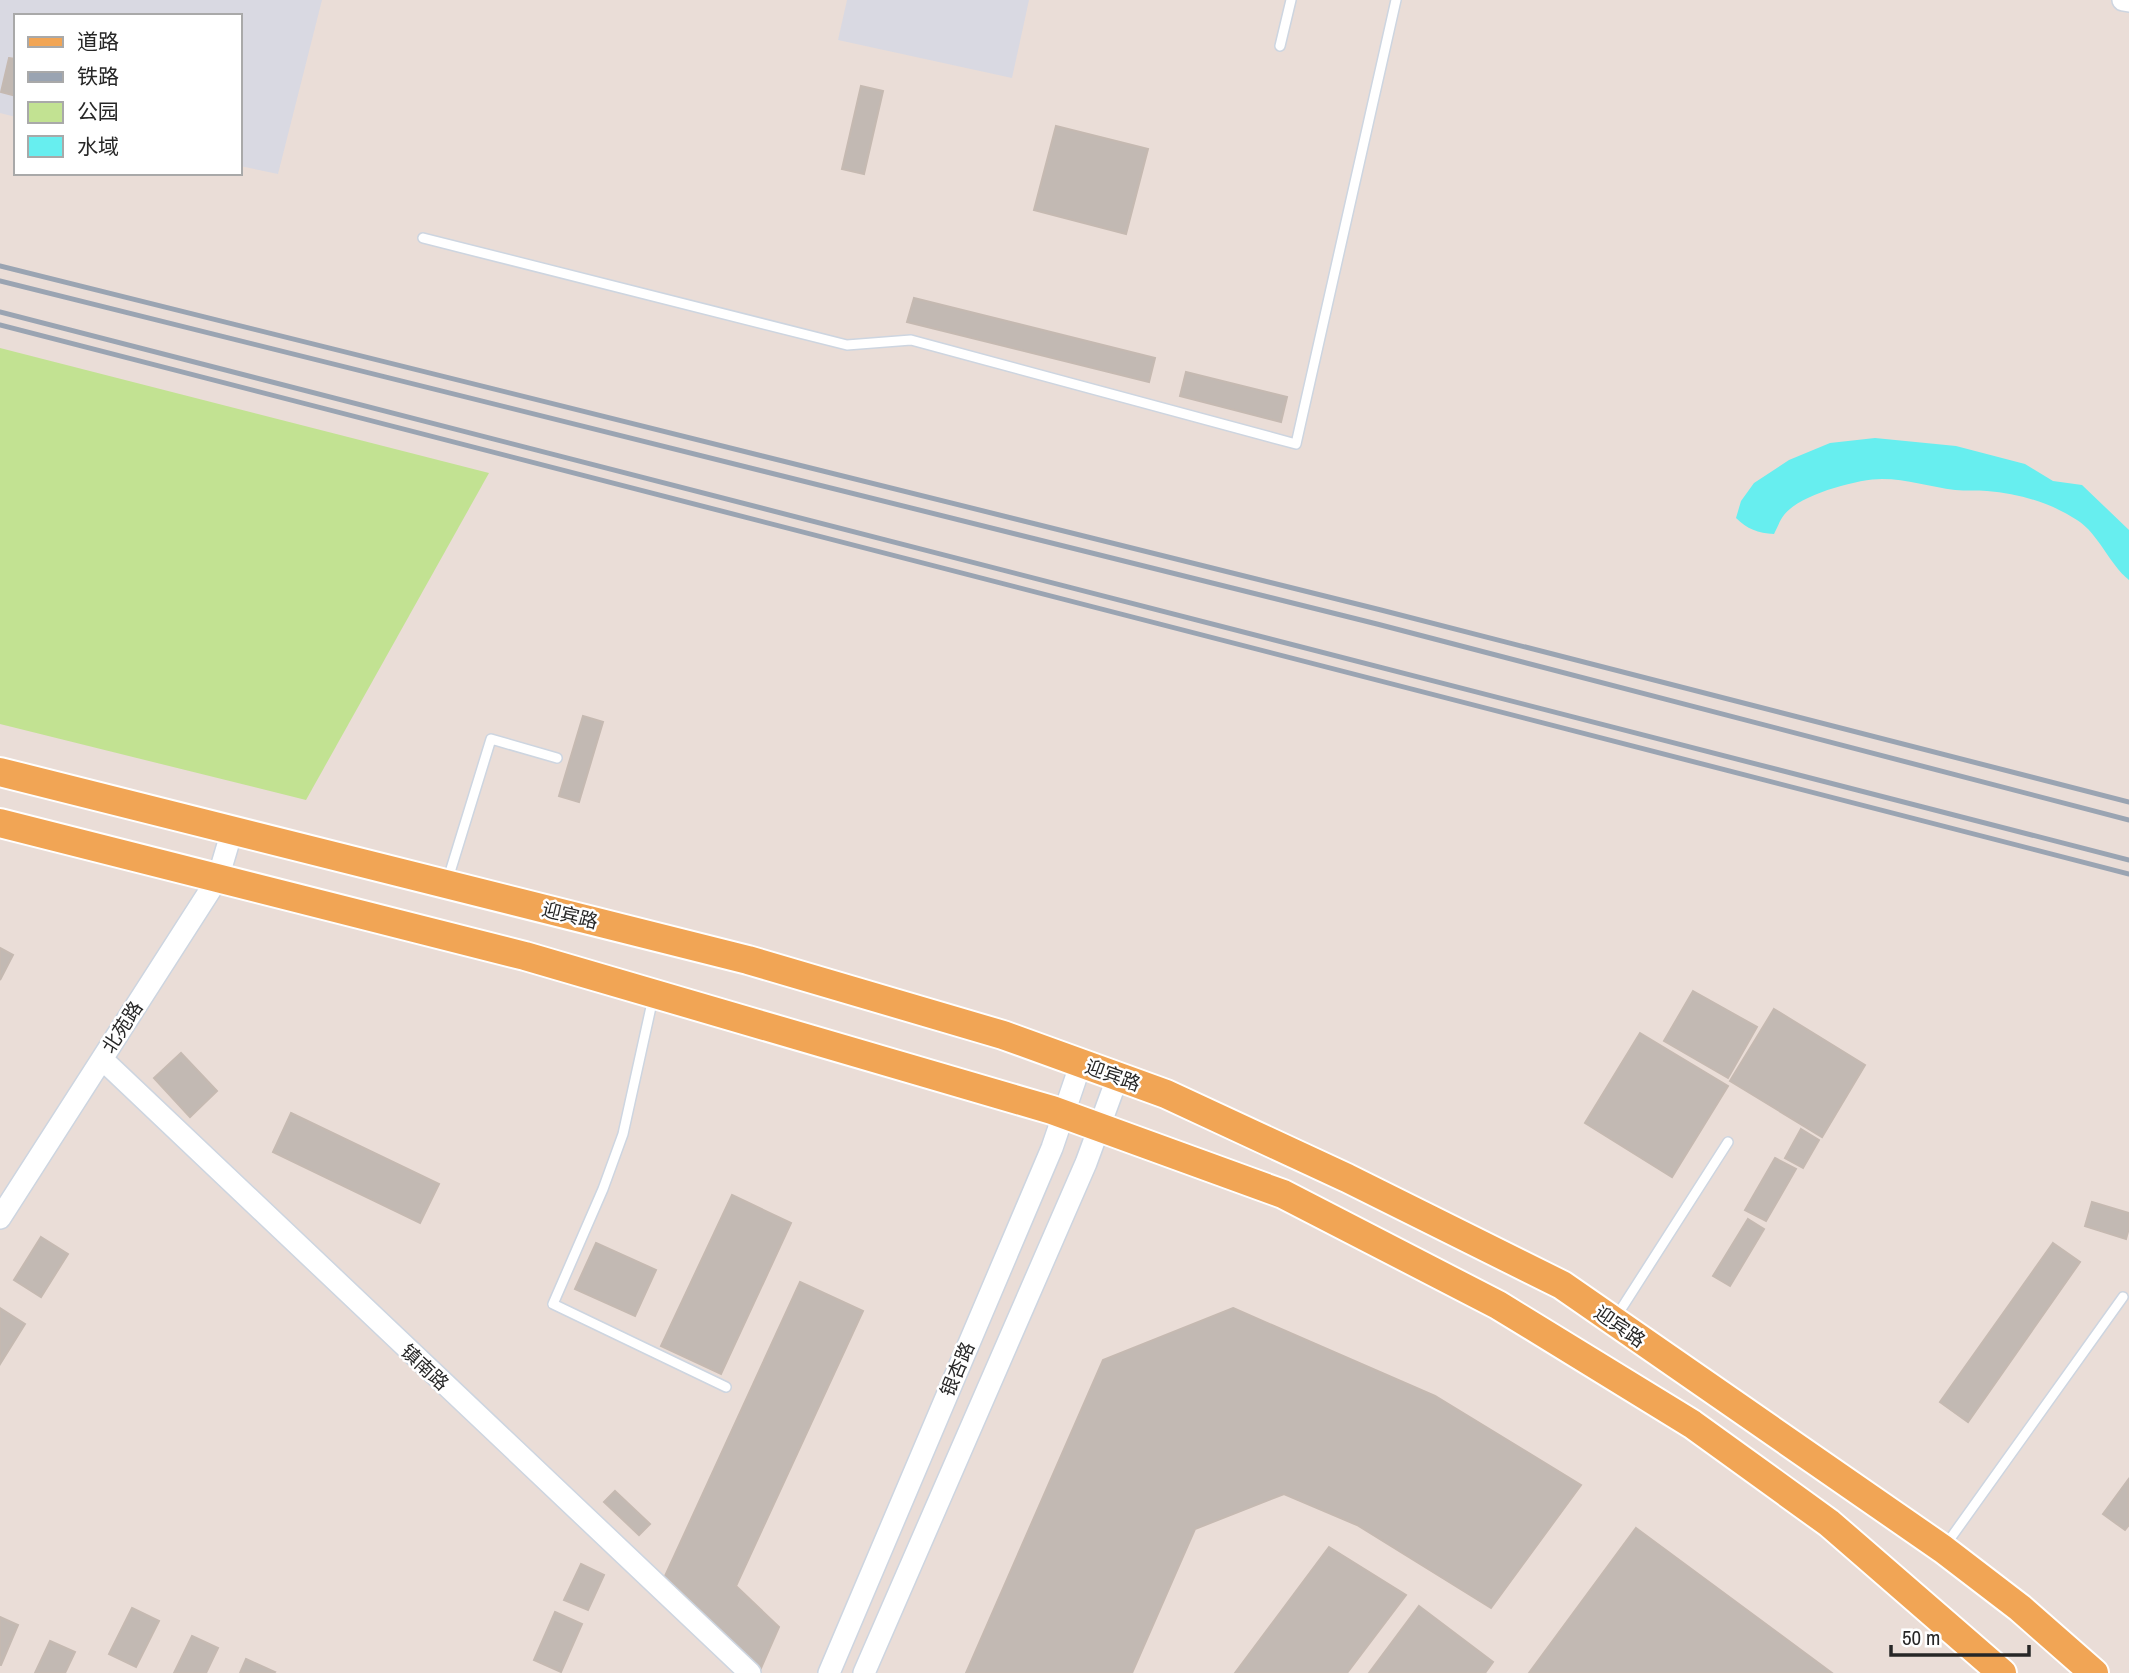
<svg xmlns="http://www.w3.org/2000/svg" width="2129" height="1673" viewBox="0 0 2129 1673" font-family="'Archivo Narrow','Noto Sans SC',sans-serif">
  <style>
    .industrial { fill: #d9d9e2 }
    .green { fill: #c2e292 }
    .water { fill: #67eeef }
    .building { fill: #c2b9b3; stroke: #c5b9b1; stroke-width: 2 }
    .lines { fill: none; stroke-linecap: round; stroke-linejoin: round }
    .service-casing { stroke: #cdd5e0; stroke-width: 12 }
    .tertiary-casing { stroke: #cdd5e0; stroke-width: 24 }
    .primary-casing { stroke: #fff; stroke-width: 32 }
    .service { stroke: #fff; stroke-width: 9 }
    .tertiary { stroke: #fff; stroke-width: 21 }
    .primary { stroke: #f1a555; stroke-width: 28 }
    .rail { stroke: #9aa4b2; stroke-width: 5 }
    .labels { text-anchor: middle; stroke-width: 5; stroke-linejoin: round; paint-order: stroke }
    .street-label { font-size: 19px; fill: #272727; stroke: #fff }
  </style>
  <rect width="100%" height="100%" fill="#eaddd7"/>
  <path class="industrial" d="M0 0H322L278 174 240 166V16H16V117L0 113Z
    M847 0H1029L1012 78 838 40Z"/>
  <path class="green" d="M0 348 489 473 306 800 0 724Z"/>
  <path class="water" d="M1875 438 1956 446 2025 464 2053 481 2082 485 2129 530V580C2109 564 2099 534 2077 520 2049 502 2020 494 1987 491 1977 490 1966 491 1955 490 1931 487 1907 479 1882 479 1857 479 1799 495 1784 515 1780 520 1777 528 1774 534 1758 533 1747 529 1736 518L1741 501 1754 483 1789 460 1830 443Z"/>
  <path class="building" d="M9 58 16 59V96L1 92Z
    M861 86 883 91 864 174 842 169Z
    M1056 126 1148 149 1126 234 1034 210Z
    M914 298 1155 358 1149 382 907 322Z
    M1186 372 1287 397 1281 422 1180 396Z
    M583 716 603 722 579 802 559 796Z
    M0 948 13 955 0 980Z
    M1693 991 1757 1027 1728 1078 1664 1041Z
    M1774 1009 1865 1065 1822 1137 1730 1081Z
    M1640 1033 1728 1086 1672 1177 1585 1123Z
    M181 1053 217 1091 190 1117 154 1078Z
    M291 1113 439 1184 420 1223 273 1152Z
    M1801 1129 1819 1140 1803 1168 1785 1158Z
    M1775 1158 1796 1169 1766 1221 1745 1210Z
    M732 1195 791 1223 721 1374 661 1346Z
    M2092 1202 2129 1213V1228L2126 1239 2085 1226Z
    M1748 1219 1764 1229 1730 1286 1713 1276Z
    M41 1237 68 1254 41 1297 14 1280Z
    M596 1243 656 1270 635 1316 575 1289Z
    M2053 1243 2080 1262 1968 1422 1940 1402Z
    M800 1282 863 1311 736 1586 779 1627 761 1668 665 1576Z
    M0 1308 25 1324 0 1364Z
    M1233 1308 1435 1396 1581 1485 1491 1608 1357 1525 1284 1494 1195 1529 1132 1673H966L1103 1360Z
    M2128 1480 2129 1525 2125 1530 2103 1514Z
    M615 1491 650 1524 639 1535 604 1502Z
    M1636 1528 1832 1673H1529Z
    M1329 1547 1406 1595 1347 1673H1235Z
    M581 1564 604 1575 588 1610 564 1600Z
    M1419 1606 1493 1662 1485 1673H1369Z
    M132 1608 159 1621 136 1667 109 1654Z
    M555 1612 582 1624 561 1672 534 1660Z
    M0 1617 18 1625 1 1665H0Z
    M192 1636 218 1648 206 1673H174Z
    M50 1641 75 1652 65 1673H35Z
    M246 1659 275 1672 274 1673H240Z"/>
  <g class="lines">
    <g class="service-casing">
      <path id="service" d="M1280 46 1291 0
        M423 238 847 345 911 340 1296 444 1396 0
        M447 882 491 739 557 758
        M653 998 623 1134 603 1189 553 1304 726 1387
        M1616 1317 1728 1142
        M1945 1546 2123 1297"/>
    </g>
    <g class="tertiary-casing">
      <path id="tertiary" d="M2123 0 2129 1
        M102 1059 750 1673
        M0 1218 218 878 232 831
        M829 1673 1052 1148 1081 1063
        M864 1673 1086 1163 1118 1076"/>
    </g>
    <g class="primary-casing">
      <path id="primary" d="M0 772 748 960 1003 1035 1166 1094 1347 1178 1562 1285 1943 1549 2020 1608 2094 1673
        M0 823 525 956 1052 1110 1283 1194 1498 1305 1692 1424 1829 1523 2002 1673"/>
    </g>
    <use href="#service" class="service"/>
    <use href="#tertiary" class="tertiary"/>
    <use href="#primary" class="primary"/>
    <path class="rail" d="M0 266 1381 610 2129 802
      M0 281 1377 624 2129 820
      M0 312 2129 860
      M0 325 2129 874"/>
  </g>
  <g class="labels">
    <g class="street-label">
      <text transform="translate(570 915) rotate(14)" y="7">迎宾路</text>
      <text transform="translate(122 1027) rotate(-57)" y="7">北苑路</text>
      <text transform="translate(1113 1075) rotate(20)" y="7">迎宾路</text>
      <text transform="translate(1620 1326) rotate(35)" y="7">迎宾路</text>
      <text transform="translate(425 1367) rotate(43)" y="7">镇南路</text>
      <text transform="translate(957 1369) rotate(-67)" y="7">银杏路</text>
    </g>
  </g>
  <rect x="14" y="14" width="228" height="161" fill="#ffffff" stroke="#a9a9a9" stroke-width="2"/>
  <rect x="28" y="37" width="35" height="10" fill="#f1a555" stroke="#a9a9a9" stroke-width="2"/>
  <text x="77" y="49" font-size="21" fill="#272727">道路</text>
  <rect x="28" y="72" width="35" height="10" fill="#9aa4b2" stroke="#a9a9a9" stroke-width="2"/>
  <text x="77" y="84" font-size="21" fill="#272727">铁路</text>
  <rect x="28" y="102" width="35" height="21" fill="#c2e292" stroke="#a9a9a9" stroke-width="2"/>
  <text x="77" y="119" font-size="21" fill="#272727">公园</text>
  <rect x="28" y="136" width="35" height="21" fill="#67eeef" stroke="#a9a9a9" stroke-width="2"/>
  <text x="77" y="154" font-size="21" fill="#272727">水域</text>
  <path d="M1891 1645v10h138v-10" fill="none" stroke="#272727" stroke-width="3.5"/>
  <text x="1902" y="1645" font-size="21" fill="#272727" stroke="#ffffff" stroke-width="5" paint-order="stroke">50 m</text>
</svg>
